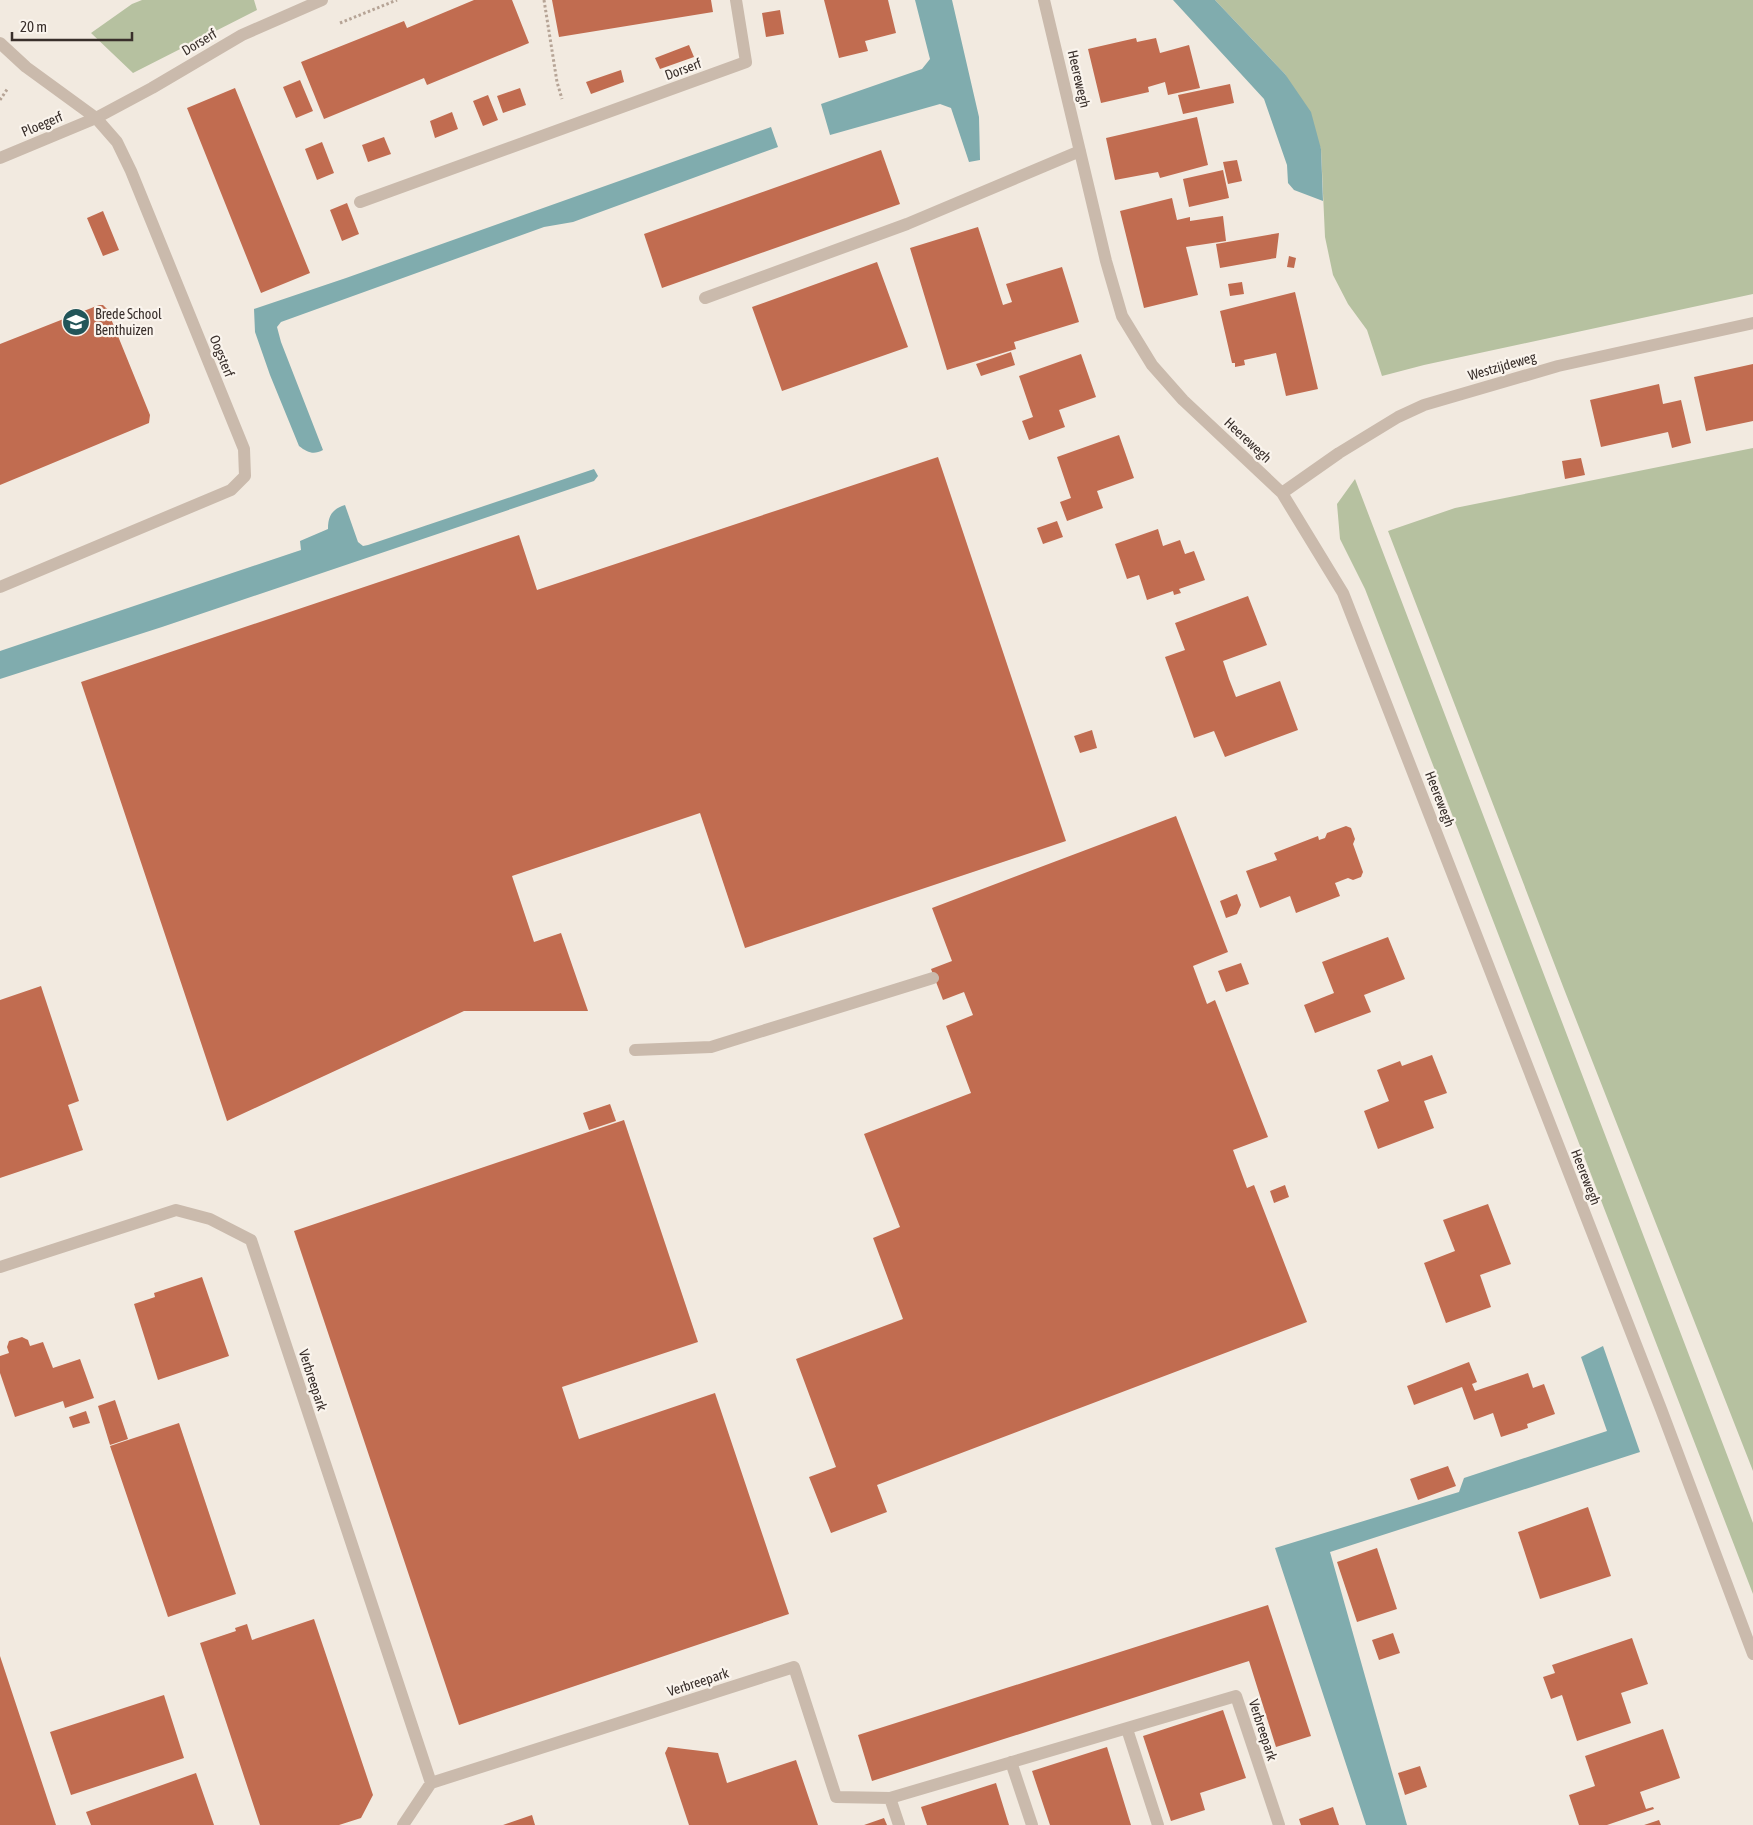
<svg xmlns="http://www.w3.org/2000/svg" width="1753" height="1825" viewBox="0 0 1753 1825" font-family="'Asap Condensed',sans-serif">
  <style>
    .green { fill: #b6c1a0 }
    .water { fill: #80acae }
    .building { fill: #c16c50 }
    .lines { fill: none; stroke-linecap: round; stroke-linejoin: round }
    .path { stroke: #b6a496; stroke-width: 3; stroke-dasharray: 2.5 2.5; stroke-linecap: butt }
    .minor { stroke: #cabaac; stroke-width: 12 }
    .labels { text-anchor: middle; stroke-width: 4.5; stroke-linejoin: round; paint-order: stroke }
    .street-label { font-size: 14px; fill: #392f2b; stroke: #faf4ed }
    .poi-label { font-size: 14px; fill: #392f2b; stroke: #faf4ed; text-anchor: start }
  </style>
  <rect width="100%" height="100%" fill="#f2eae0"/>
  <path class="green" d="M142 0H254L257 10 133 73 91 33 132 4Z
    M1215 0H1753V294L1424 365 1382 376 1367 330 1348 304 1333 275 1325 237 1321 149 1285 74Z
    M1753 448V1471L1564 989 1388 531 1455 508Z
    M1355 479 1753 1523V1594L1365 589 1340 539 1337 504Z"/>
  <path class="water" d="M915 0H952L979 117 980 160 969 162 951 108 940 104 830 135 821 104 922 69 930 59Z
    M1173 0H1215L1285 74 1311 112 1321 149 1323 201 1294 190 1288 183 1287 165 1264 99Z
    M771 127 778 147 573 222 544 227 281 322 277 327 281 342 323 450C314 455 308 453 299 446L270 375 255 332 254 309 346 278Z
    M594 469 598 476 594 481 162 627 0 679V651L301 550 300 541 328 529C328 516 332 509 345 505L358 542 363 546 368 545Z
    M1603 1346 1640 1452 1330 1552 1407 1825H1366L1275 1548 1459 1492 1464 1478 1607 1431 1581 1357Z"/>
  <path class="building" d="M474 0H512L529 43 427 85 424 78 324 119 301 62 404 21 407 28Z
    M552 0H711L713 12 559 37Z
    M824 0H888L896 33 865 41 868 51 839 58Z
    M780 10 784 34 766 37 762 13Z
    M1136 38 1137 42 1156 38 1160 53 1189 45 1200 88 1168 95 1165 82 1148 87 1149 92 1101 103 1088 49Z
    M689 45 694 57 660 69 655 58Z
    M621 70 624 82 591 94 586 82Z
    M300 80 313 111 296 118 283 87Z
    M1230 84 1234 103 1183 114 1178 95Z
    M235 88 310 273 261 293 187 108Z
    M520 88 526 105 503 113 497 96Z
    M488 95 498 120 483 126 473 101Z
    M452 112 458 129 435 138 430 121Z
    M1197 117 1208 165 1160 178 1158 172 1115 180 1106 138Z
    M384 137 391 154 368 162 362 145Z
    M322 142 334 173 317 180 305 149Z
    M881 150 900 204 662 288 644 234Z
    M1237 160 1242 181 1228 184 1223 162Z
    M1223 170 1229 198 1189 207 1183 179Z
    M1172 198 1177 220 1190 217V221L1223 216 1226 241 1186 247 1198 295 1144 308 1120 211Z
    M347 203 359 234 342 241 330 210Z
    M103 211 119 250 103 256 87 218Z
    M978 227 1003 305 1012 302 1006 284 1062 267 1079 322 1014 342 1016 349 947 370 910 248Z
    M1279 233 1276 258 1220 268 1216 244Z
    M1289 256 1296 258 1294 268 1287 267Z
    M877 262 908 347 782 391 752 307Z
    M1242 282 1244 294 1230 296 1228 284Z
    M1295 292 1318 389 1286 396 1276 353 1244 360 1245 365 1235 367V363H1232L1220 311Z
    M99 305H103L107 309 150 415 149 423 0 485V344Z
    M1011 352 1015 365 981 376 976 364Z
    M1081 354 1096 397 1059 410 1065 427 1029 440 1022 421 1033 417 1019 376Z
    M1753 364V421L1706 431 1694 377Z
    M1659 384 1663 404 1681 400 1691 443 1672 448 1668 432 1601 447 1590 400Z
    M1119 435 1134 478 1097 491 1103 508 1067 521 1060 502 1071 498 1057 457Z
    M938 457 1066 841 745 948 700 813 512 876 534 942 561 933 588 1011H464L227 1121 81 682 519 535 537 590Z
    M1581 458 1585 475 1565 479 1562 461Z
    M1057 521 1063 537 1043 544 1037 528Z
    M1158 529 1163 546 1180 540 1185 554 1194 551 1205 580 1179 589 1181 593 1174 595 1173 591 1147 600 1139 575 1127 579 1115 544Z
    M1248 596 1267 645 1223 661 1229 679 1236 697 1280 681 1298 730 1225 757 1214 731 1194 738 1165 657 1185 650 1175 623Z
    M1092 730 1097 748 1080 753 1074 736Z
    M1176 816 1228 952 1193 966 1207 1004 1215 1000 1268 1137 1233 1150 1247 1188 1254 1185 1307 1322 877 1485 887 1512 831 1533 809 1477 836 1467 796 1359 903 1319 873 1238 900 1227 864 1134 971 1093 946 1026 973 1015 964 992 943 1000 931 969 952 961 932 908Z
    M1346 826 1351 828 1355 839 1353 844 1363 872 1361 877 1353 880 1348 878 1335 883 1340 896 1296 913 1290 896 1260 908 1246 871 1277 860 1274 853 1318 836 1319 840 1325 838 1327 833Z
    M1237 894 1241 905 1237 914 1226 918 1220 901Z
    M1388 937 1405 979 1364 995 1371 1012 1315 1033 1304 1005 1334 993 1322 962Z
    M1241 963 1249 984 1226 992 1218 971Z
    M41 986 79 1101 68 1105 83 1150 0 1178V1000Z
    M1432 1055 1447 1093 1424 1101 1434 1128 1378 1149 1364 1111 1389 1101 1377 1070 1400 1061 1402 1066Z
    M610 1104 616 1121 589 1130 583 1113Z
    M624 1120 698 1342 562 1387 579 1439 715 1393 789 1614 459 1725 294 1231Z
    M1285 1185 1289 1197 1274 1203 1270 1191Z
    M1488 1204 1511 1264 1480 1275 1491 1307 1446 1323 1424 1263 1455 1251 1443 1220Z
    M202 1277 229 1356 158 1380 134 1304 155 1297 154 1293Z
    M22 1337 28 1340 30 1346 43 1342 53 1368 80 1359 94 1398 65 1408 63 1401 15 1417 0 1373V1356L9 1353 7 1347 9 1341Z
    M1469 1362 1477 1382 1472 1384 1475 1391 1528 1373 1533 1388 1544 1384 1555 1414 1527 1424 1528 1428 1501 1437 1493 1413 1474 1420 1462 1387 1414 1405 1407 1386Z
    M115 1400 128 1439 110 1445 98 1406Z
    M86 1411 90 1423 73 1428 69 1417Z
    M179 1423 236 1594 168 1617 110 1446Z
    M1448 1466 1456 1486 1418 1500 1410 1479Z
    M1588 1507 1611 1576 1540 1599 1518 1532Z
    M1377 1548 1397 1609 1357 1622 1337 1562Z
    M1268 1605 1311 1736 1276 1747 1249 1661 872 1781 858 1735Z
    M314 1619 373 1795 361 1818 339 1825H260L200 1643 236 1631 235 1628 247 1624 252 1640Z
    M1393 1633 1400 1653 1379 1660 1372 1640Z
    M1632 1638 1648 1684 1621 1693 1631 1723 1577 1741 1562 1695 1551 1699 1543 1677 1555 1673 1552 1665Z
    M0 1656 56 1825H0Z
    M164 1695 184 1758 71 1795 50 1732Z
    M1223 1710 1246 1778 1200 1793 1205 1810 1171 1821 1143 1736Z
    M1663 1729 1680 1778 1640 1792 1646 1809 1653 1807 1654 1809 1607 1825H1579L1569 1795 1595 1786 1585 1756Z
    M668 1747 718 1753 727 1783 796 1760 818 1825H689L665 1753Z
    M1107 1747 1131 1825H1050L1032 1771Z
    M1420 1766 1427 1787 1405 1795 1398 1773Z
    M196 1773 214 1825H91L86 1812Z
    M996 1783 1009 1825H927L921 1807Z
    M1333 1807 1339 1825H1301L1299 1819Z
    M532 1815 535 1825H503Z
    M884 1818 887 1825H864Z
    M1659 1820 1661 1825H1644Z"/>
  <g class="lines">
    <path class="path" d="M544 0 557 82 562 99
      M340 23 397 0
      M0 100 8 88"/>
    <path class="minor" d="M1044 0 1106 261 1122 316 1152 365 1183 400 1282 493 1343 593 1661 1409 1753 1654
      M0 43 26 67 96 118 117 142 131 171 244 449 245 476 231 490 0 587
      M0 158 96 118 152 88 242 35 322 0
      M360 202 746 62 736 0
      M705 298 907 224 1080 151
      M1282 493 1339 453 1398 417 1424 405 1558 366 1753 323
      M635 1050 711 1047 933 978
      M0 1267 176 1210 210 1219 251 1240 431 1783 403 1825
      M1127 1729 1158 1825
      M1011 1762 1032 1825
      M431 1783 794 1667 836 1797 890 1798 899 1825
      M890 1798 1236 1696 1279 1825"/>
  </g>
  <defs>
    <g id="school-disc" transform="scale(1.4375)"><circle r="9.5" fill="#225559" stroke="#faf4ed"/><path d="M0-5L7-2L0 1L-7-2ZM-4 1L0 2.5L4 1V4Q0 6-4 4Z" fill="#fff"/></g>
  </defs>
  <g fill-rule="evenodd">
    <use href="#school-disc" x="76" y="322"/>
  </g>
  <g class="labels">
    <g class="street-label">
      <text transform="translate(199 42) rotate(-31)" y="5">Dorserf</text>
      <text transform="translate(683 69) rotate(-20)" y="5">Dorserf</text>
      <text transform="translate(1079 79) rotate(77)" y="5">Heerewegh</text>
      <text transform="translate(42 124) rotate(-23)" y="5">Ploegerf</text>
      <text transform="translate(222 356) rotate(68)" y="5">Oogsterf</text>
      <text transform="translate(1502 366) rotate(-16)" y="5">Westzijdeweg</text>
      <text transform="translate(1248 440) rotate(43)" y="5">Heerewegh</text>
      <text transform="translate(1440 799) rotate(69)" y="5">Heerewegh</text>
      <text transform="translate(1586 1177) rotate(69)" y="5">Heerewegh</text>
      <text transform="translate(313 1380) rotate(72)" y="5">Verbreepark</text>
      <text transform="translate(698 1682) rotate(-18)" y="5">Verbreepark</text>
      <text transform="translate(1263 1730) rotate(72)" y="5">Verbreepark</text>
    </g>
    <g class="poi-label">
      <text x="95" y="319">Brede School<tspan x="95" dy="16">Benthuizen</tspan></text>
    </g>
  </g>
  <path d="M12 32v8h120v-8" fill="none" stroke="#392f2b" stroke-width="2.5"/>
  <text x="20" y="32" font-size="15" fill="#392f2b" stroke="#faf4ed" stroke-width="4" paint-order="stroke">20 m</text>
</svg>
